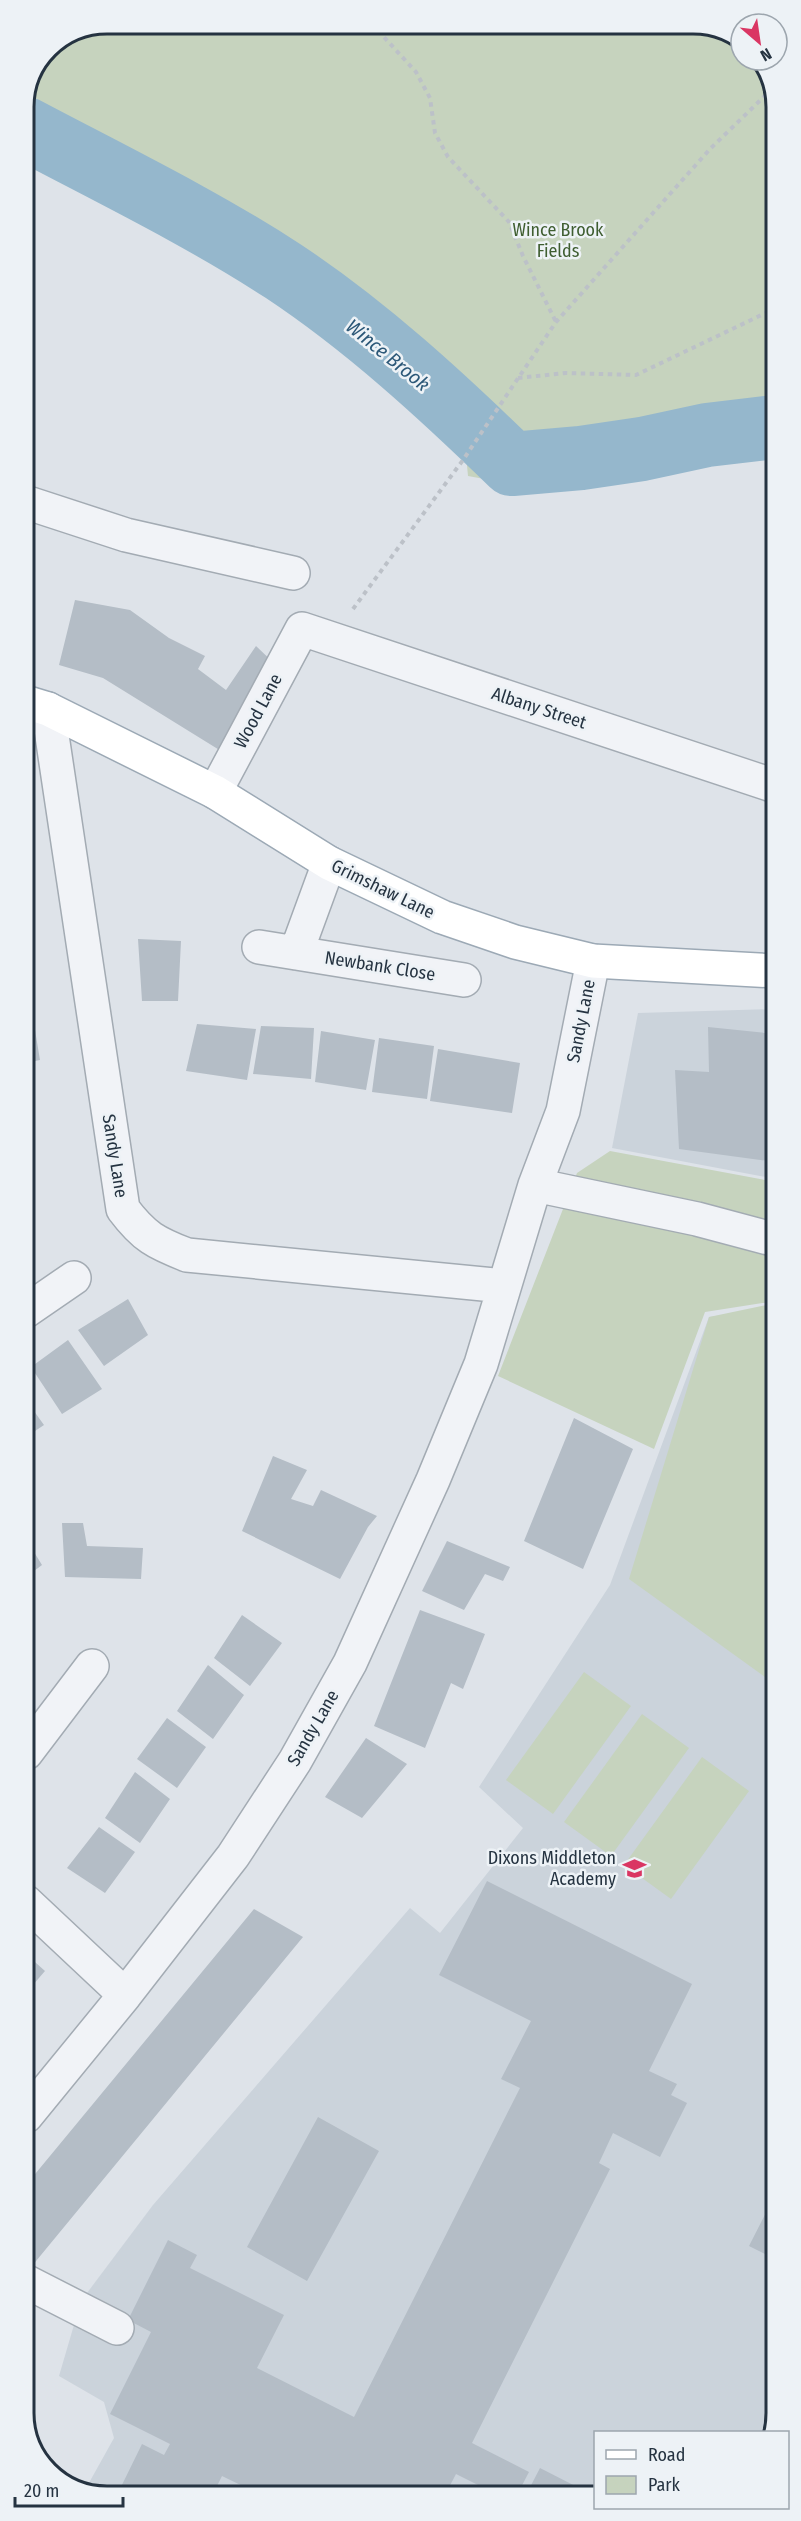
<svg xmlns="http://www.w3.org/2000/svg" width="801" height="2521" font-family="'Fira Sans Condensed',sans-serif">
	<rect width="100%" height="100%" fill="#dee3e9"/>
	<path fill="#cbd3db" d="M 775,1009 L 776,1179 L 612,1148 L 638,1013 Z
		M 776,1308 L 777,2414 L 771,2432 L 596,2432 L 595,2495 L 102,2497 L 85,2490 L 114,2438 L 104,2402 L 59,2376 L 81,2301 L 153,2205 L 410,1908 L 440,1933 L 523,1828 L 479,1787 L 610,1585 L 709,1317 Z"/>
	<path fill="#c6d3be" d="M 108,24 L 699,24 L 741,42 L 741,60 L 758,60 L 774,86 L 775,460 L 750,454 L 512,484 L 468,476 L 465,444 L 312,316 L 183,231 L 39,145 L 24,139 L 24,103 L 49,48 Z
		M 610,1151 L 776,1182 L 776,1301 L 705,1312 L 654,1449 L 498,1376 L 577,1173 Z
		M 776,1303 L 776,1685 L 629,1579 L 709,1317 Z
		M 584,1672 L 631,1706 L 553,1814 L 506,1780 Z
		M 642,1714 L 689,1748 L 611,1856 L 564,1822 Z
		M 702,1757 L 749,1791 L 671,1899 L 624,1865 Z"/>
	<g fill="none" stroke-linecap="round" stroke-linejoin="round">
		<path stroke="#95b7cc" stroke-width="64" d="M 24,128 C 111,174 200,217 283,271 C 366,326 441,395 512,464 L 581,458 L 642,449 L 707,435 L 775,427"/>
	</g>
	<path fill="#b4bdc6" d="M 75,600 L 130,610 L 169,638 L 205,656 L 198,669 L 226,690 L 256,646 L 278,667 L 221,751 L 103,678 L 59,665 Z
		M 138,939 L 181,941 L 178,1001 L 142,1001 Z
		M 25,982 L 27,982 L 40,1060 L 25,1063 Z
		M 197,1024 L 256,1029 L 247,1080 L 186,1071 Z
		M 261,1026 L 314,1028 L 311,1079 L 253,1074 Z
		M 708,1027 L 775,1034 L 776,1162 L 679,1149 L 675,1070 L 709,1072 Z
		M 321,1031 L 375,1040 L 366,1090 L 315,1082 Z
		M 379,1038 L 434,1046 L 427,1099 L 372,1092 Z
		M 438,1049 L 520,1063 L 512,1113 L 430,1101 Z
		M 128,1299 L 148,1335 L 104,1366 L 78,1330 Z
		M 68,1340 L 102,1389 L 62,1414 L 31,1367 Z
		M 26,1400 L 44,1425 L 26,1437 Z
		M 574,1418 L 633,1449 L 583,1569 L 524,1541 Z
		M 273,1456 L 307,1470 L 291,1499 L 313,1506 L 321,1490 L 377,1516 L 368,1527 L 340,1579 L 242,1531 Z
		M 62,1523 L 83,1523 L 87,1546 L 143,1548 L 141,1579 L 65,1577 Z
		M 26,1539 L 42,1565 L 26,1577 Z
		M 447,1541 L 510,1567 L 503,1581 L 485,1574 L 464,1610 L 422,1591 Z
		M 420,1610 L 485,1634 L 463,1689 L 451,1683 L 425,1748 L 374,1726 Z
		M 242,1615 L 282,1643 L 250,1686 L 214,1658 Z
		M 208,1665 L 244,1695 L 213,1739 L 177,1711 Z
		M 167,1718 L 206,1747 L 177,1788 L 137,1759 Z
		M 366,1738 L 407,1764 L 362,1818 L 325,1797 Z
		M 135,1772 L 170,1799 L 140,1843 L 105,1818 Z
		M 99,1827 L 135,1852 L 105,1893 L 67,1868 Z
		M 487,1881 L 692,1984 L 649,2071 L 677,2084 L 671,2095 L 687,2103 L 660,2157 L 613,2133 L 599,2163 L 610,2169 L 472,2443 L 529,2472 L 517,2495 L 498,2495 L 456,2474 L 445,2495 L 263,2496 L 222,2476 L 212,2496 L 125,2497 L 118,2493 L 142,2444 L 164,2455 L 170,2444 L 110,2414 L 151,2332 L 128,2320 L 168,2240 L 197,2255 L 190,2268 L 284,2315 L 257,2368 L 354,2417 L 520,2088 L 501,2079 L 531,2021 L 439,1975 Z
		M 254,1909 L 303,1937 L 27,2272 L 26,2185 Z
		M 26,1954 L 45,1971 L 26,1993 Z
		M 318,2117 L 379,2151 L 307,2281 L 247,2247 Z
		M 777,2191 L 777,2260 L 749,2246 Z
		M 540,2468 L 585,2491 L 596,2485 L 596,2495 L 526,2495 Z"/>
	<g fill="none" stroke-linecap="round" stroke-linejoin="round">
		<defs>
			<path id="minor" d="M 25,502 L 126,535 L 293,573
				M 48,709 L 123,1209 C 144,1237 156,1243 187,1255 L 504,1286
				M 215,792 L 302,629 L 775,786
				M 259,947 L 464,980
				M 296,953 L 329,863
				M 535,1185 L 697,1219 L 776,1240
				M 26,1311 L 74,1278
				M 26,1753 L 92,1666
				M 26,1902 L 125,1995
				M 26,2116 L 125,1995 L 233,1856 L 295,1761 L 350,1663 L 433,1480 L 481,1364 L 535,1185 L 563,1111 L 593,961
				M 27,2282 L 117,2328"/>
			<path id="major" d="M 25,702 L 48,709 L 215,792 L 329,863 L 442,917 L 515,942 L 593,961 L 775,971"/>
		</defs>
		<use href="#minor" stroke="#a3abb3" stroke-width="36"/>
		<use href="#major" stroke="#9ca9b5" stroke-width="36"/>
		<path stroke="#bcc1c8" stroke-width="4" stroke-dasharray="4.5 4.5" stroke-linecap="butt" d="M 372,24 L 416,72 L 430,98 L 435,133 L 448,157 L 509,222 L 523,256 L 556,322
			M 518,378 L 566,373 L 636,375 L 774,309
			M 353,609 L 463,460 L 556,322 L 710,149 L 774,87"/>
		<use href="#minor" stroke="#f1f3f7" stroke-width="33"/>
		<use href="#major" stroke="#fff" stroke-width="33"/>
	</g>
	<defs>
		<symbol id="school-bare" viewBox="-9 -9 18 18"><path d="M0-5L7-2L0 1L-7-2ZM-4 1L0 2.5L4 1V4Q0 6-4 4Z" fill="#da3663" stroke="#edf2f6" stroke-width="2.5" paint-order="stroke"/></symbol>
	</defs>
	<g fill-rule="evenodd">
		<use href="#school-bare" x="618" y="1852" width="33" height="33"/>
	</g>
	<g text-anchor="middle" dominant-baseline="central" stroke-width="5" stroke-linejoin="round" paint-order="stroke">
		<g font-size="18" fill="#3f5e31" stroke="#edf2f6">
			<text x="558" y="230">Wince Brook<tspan x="558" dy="21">Fields</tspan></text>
		</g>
		<g font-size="18" fill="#253341" stroke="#edf2f6">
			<text transform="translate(539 708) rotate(18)">Albany Street</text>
			<text transform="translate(258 711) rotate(-62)">Wood Lane</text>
			<text transform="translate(383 889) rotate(26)">Grimshaw Lane</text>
			<text transform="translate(380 966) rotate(9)">Newbank Close</text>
			<text transform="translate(581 1021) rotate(-79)">Sandy Lane</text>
			<text transform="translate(115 1156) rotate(81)">Sandy Lane</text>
			<text transform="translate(313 1728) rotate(-60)">Sandy Lane</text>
		</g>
		<g font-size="18" fill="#253341" stroke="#edf2f6" text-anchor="end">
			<text x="616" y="1858">Dixons Middleton<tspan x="616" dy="21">Academy</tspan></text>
		</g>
		<g font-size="20" font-style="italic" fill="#2c5878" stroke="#edf2f6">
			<text transform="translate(388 355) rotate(39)">Wince Brook</text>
		</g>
	</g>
	<path d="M0 0H801V2521H0ZM107 34H693A73 73 0 0 1 766 107V2413A73 73 0 0 1 693 2486H107A73 73 0 0 1 34 2413V107A73 73 0 0 1 107 34Z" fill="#edf2f6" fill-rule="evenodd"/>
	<path fill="none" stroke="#253341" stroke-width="3" d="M107 34H693A73 73 0 0 1 766 107V2413A73 73 0 0 1 693 2486H107A73 73 0 0 1 34 2413V107A73 73 0 0 1 107 34Z"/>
	<rect x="594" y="2431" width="195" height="78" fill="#edf2f6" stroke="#9da6ae" stroke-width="1.5"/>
	<rect x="606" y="2450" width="30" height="9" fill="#ffffff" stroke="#9da6ae" stroke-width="1.5"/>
	<text x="648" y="2461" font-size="18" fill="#253341">Road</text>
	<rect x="606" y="2476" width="30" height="18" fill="#c6d3be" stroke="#9da6ae" stroke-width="1.5"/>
	<text x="648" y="2491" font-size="18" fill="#253341">Park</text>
	<g transform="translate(759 42) rotate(151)"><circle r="28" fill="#edf2f6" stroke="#9da6ae" stroke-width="1.5"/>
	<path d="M0-4.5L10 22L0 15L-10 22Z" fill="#da3663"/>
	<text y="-9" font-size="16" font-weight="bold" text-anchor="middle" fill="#253341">N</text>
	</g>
	<path d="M15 2497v9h108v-9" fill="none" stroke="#253341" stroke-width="3"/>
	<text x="24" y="2497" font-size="18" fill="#253341" stroke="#edf2f6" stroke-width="4.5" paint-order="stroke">20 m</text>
</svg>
